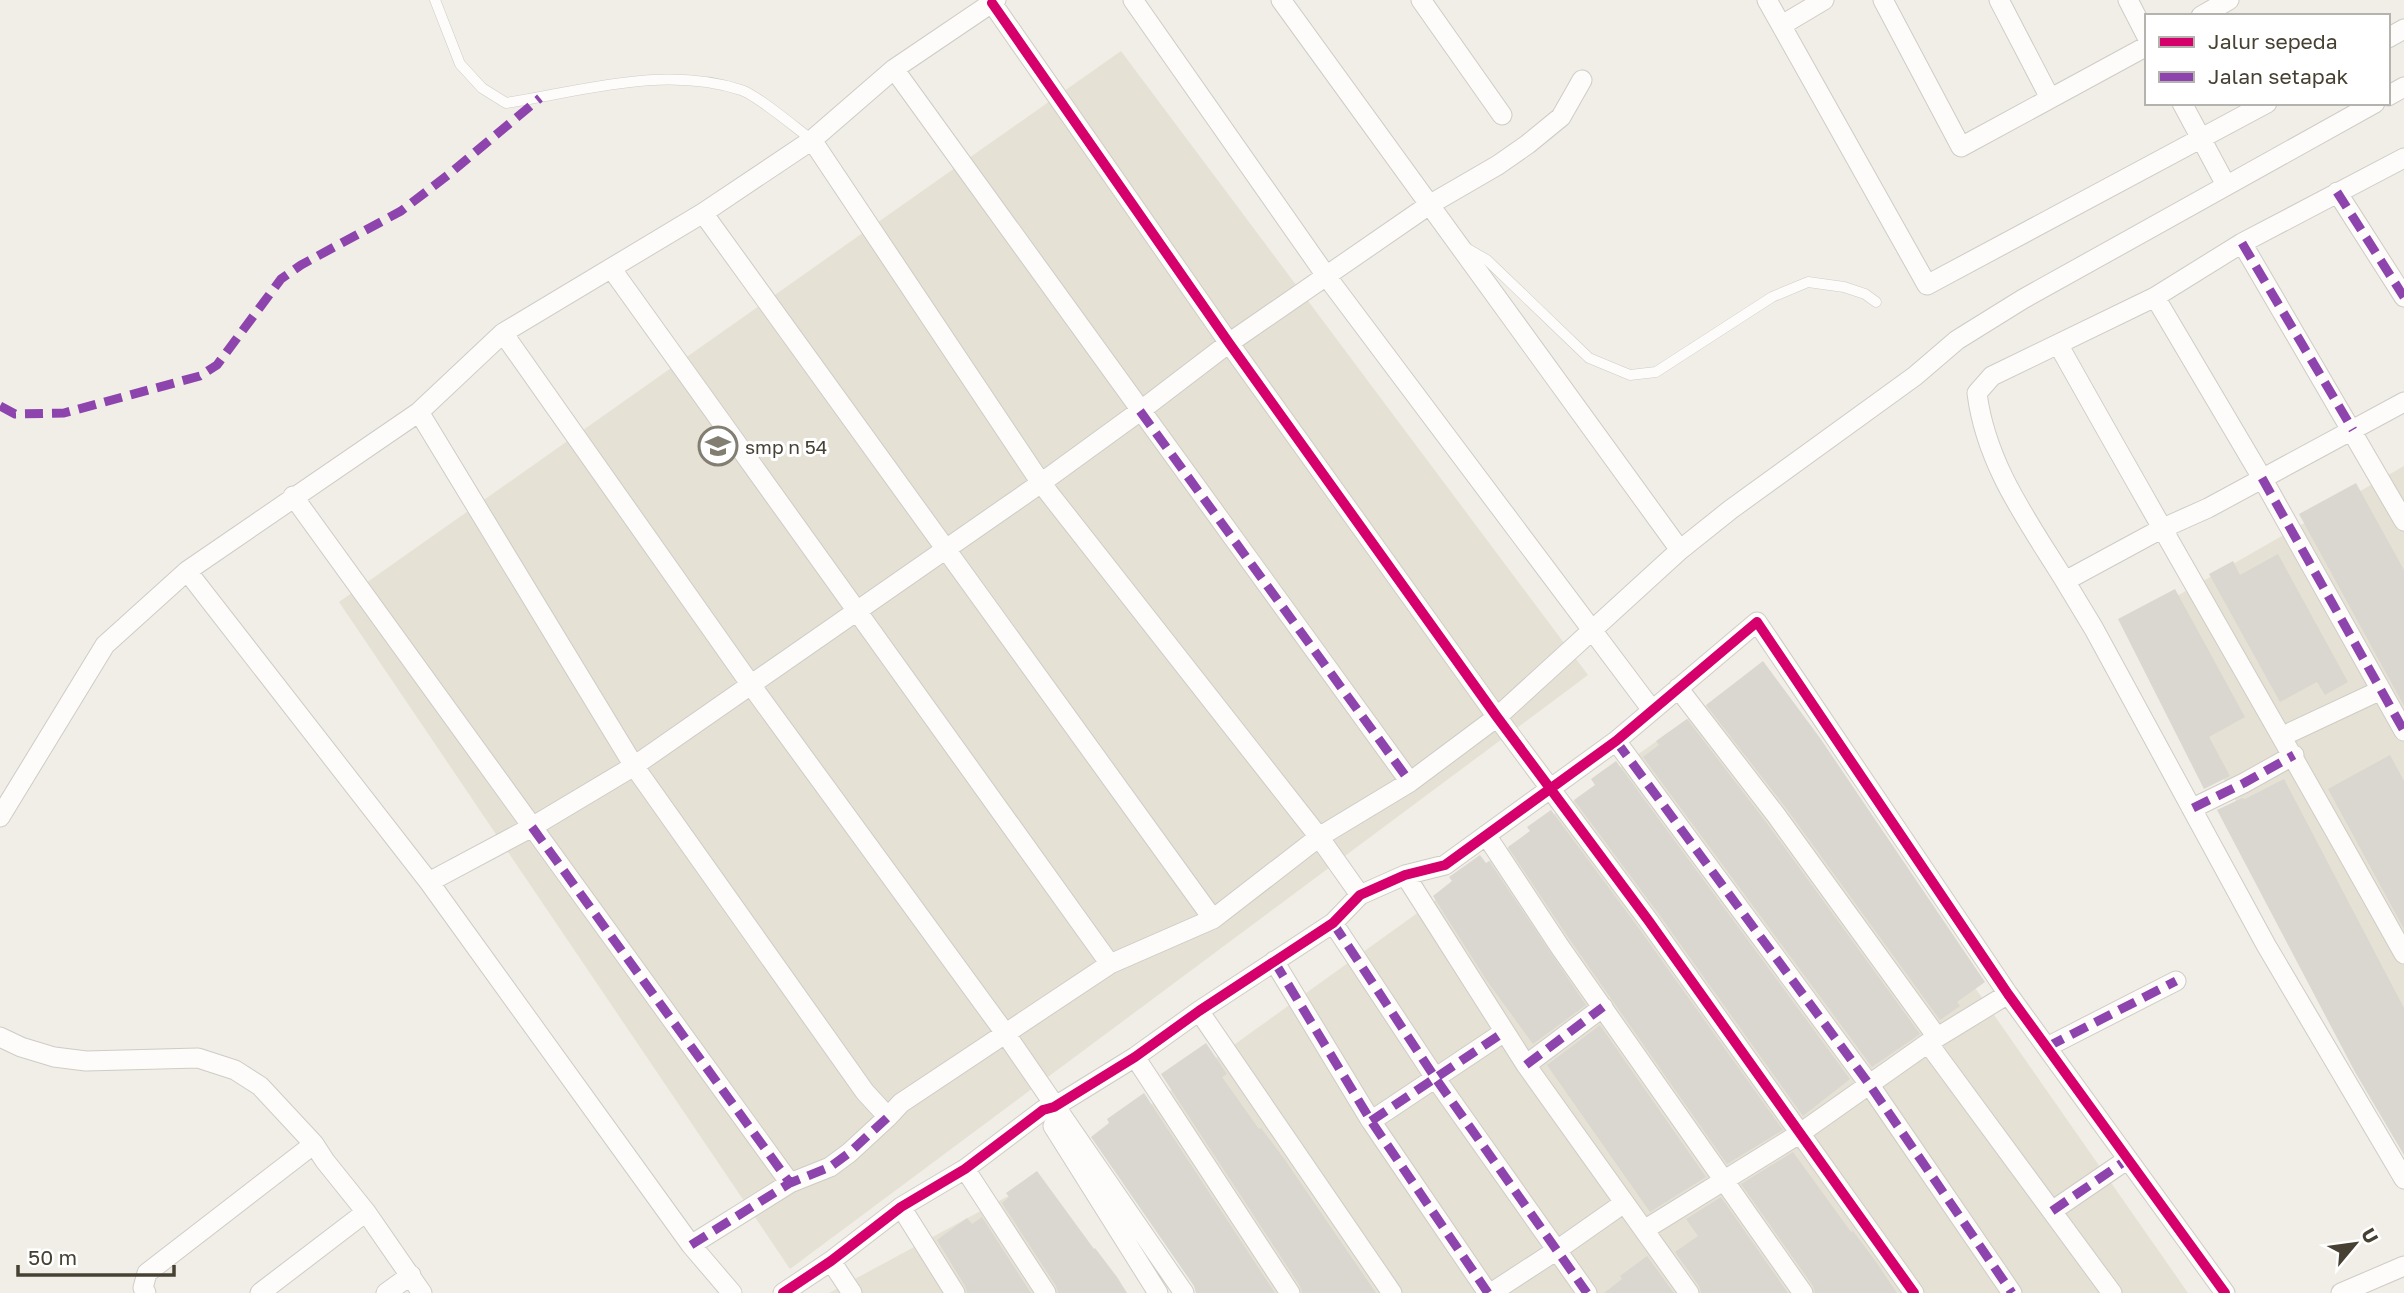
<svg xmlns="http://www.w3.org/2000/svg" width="2404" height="1293" font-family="'Golos Text',sans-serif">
	<rect width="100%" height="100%" fill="#f0eee7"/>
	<path fill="#e5e1d4" d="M 1121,51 L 1588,675 L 790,1269 L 339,602 Z
		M 2404,466 L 2404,1102 L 2135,620 Z
		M 1754,671 L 2188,1293 L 1213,1293 L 1103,1139 Z
		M 1038,1180 L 1118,1293 L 829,1293 Z"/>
	<path fill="#d9d7d0" d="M 2356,483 L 2404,570 L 2404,706 L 2299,514 Z
		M 2278,554 L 2348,682 L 2325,695 L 2317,682 L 2280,702 L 2209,574 L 2233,561 L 2240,575 Z
		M 2175,589 L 2245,717 L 2209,737 L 2230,776 L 2204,789 L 2118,619 Z
		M 1763,661 L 1820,738 L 1985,982 L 1957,1002 L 1960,1006 L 1940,1020 L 1786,808 L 1706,705 Z
		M 1687,719 L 1766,822 L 1920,1034 L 1872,1067 L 1643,757 L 1659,745 L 1656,741 Z
		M 2390,755 L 2404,781 L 2404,929 L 2328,789 Z
		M 1616,761 L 1850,1079 L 1803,1116 L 1658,913 L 1574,800 L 1595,785 L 1591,779 Z
		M 2284,779 L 2404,1008 L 2404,1155 L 2355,1072 L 2217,810 L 2242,798 L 2245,799 Z
		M 1551,810 L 1638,927 L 1783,1130 L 1727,1164 L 1570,940 L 1508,847 L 1530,831 L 1527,827 Z
		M 1480,855 L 1486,863 L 1489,861 L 1586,1005 L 1533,1044 L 1487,981 L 1433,896 L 1452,881 L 1449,877 Z
		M 1600,1025 L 1706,1177 L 1650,1212 L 1547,1065 Z
		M 1206,1043 L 1227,1074 L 1222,1077 L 1259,1129 L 1261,1128 L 1283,1157 L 1376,1293 L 1302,1293 L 1300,1286 L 1161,1074 Z
		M 1144,1093 L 1275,1293 L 1196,1293 L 1194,1286 L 1091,1137 L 1109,1123 L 1107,1119 Z
		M 1793,1152 L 1851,1232 L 1853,1231 L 1874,1259 L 1897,1293 L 1815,1293 L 1813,1286 L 1741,1184 Z
		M 1037,1171 L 1094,1249 L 1095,1248 L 1117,1277 L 1127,1293 L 1058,1293 L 1056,1286 L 1002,1203 L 1009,1197 L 1006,1193 Z
		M 1721,1197 L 1788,1293 L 1701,1293 L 1699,1286 L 1675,1252 L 1698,1236 L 1686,1219 Z
		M 982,1217 L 1031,1293 L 967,1293 L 965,1286 L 937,1240 L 967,1218 L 972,1224 Z
		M 1647,1256 L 1674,1293 L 1604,1293 L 1622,1279 L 1620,1276 Z"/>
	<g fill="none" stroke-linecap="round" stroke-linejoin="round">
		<defs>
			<path id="lane" d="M 435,0 L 460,64 L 482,88 L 506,103 C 583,91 664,65 741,90 C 757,95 796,128 812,140
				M 1468,249 L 1487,260 L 1589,358 L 1630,375 L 1656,372 L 1772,297 L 1808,282 L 1844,287 L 1865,294 L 1876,302"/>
			<path id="street" d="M 1133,0 L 1327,277 L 1652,710
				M 1281,0 L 1680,550 L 1730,510 L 1915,376 L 1957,340 L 2023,299 L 2375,103
				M 1421,0 L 1502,115
				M 1767,0 L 1927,285 L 2267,103
				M 1883,0 L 1961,147 L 2147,46
				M 1999,0 L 2050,98
				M 2128,0 L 2147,37
				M 992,3 L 1229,343 L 1497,717 L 1648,920 L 1914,1293
				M 2201,16 L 2229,0
				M 1782,25 L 1824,0
				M 2388,38 L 2404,29
				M 894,69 L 1410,782
				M 2388,96 L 2404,87
				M 2182,103 L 2226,185
				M 812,140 L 1041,483 L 1319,837 L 1360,895
				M 2404,158 L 2242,243 L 2155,297 L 2262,478 L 2404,731
				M 2337,192 L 2404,297
				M 703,213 L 1213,919
				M 2242,243 L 2404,521
				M 611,268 L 1110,964
				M 503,333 L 751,685 L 1005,1033 L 1184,1293
				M 2058,344 C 2172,548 2290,749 2404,954
				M 2404,402 L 2208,508 L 2161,529 L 2065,581 L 2094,629 L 2266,945 L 2404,1179
				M 419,412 L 634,766 L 865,1092 L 888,1117 L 901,1103 L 1110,964 L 1213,919 L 1319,837 L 1410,782 L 1497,717 L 1680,550
				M 293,496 L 790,1183 L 830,1167 L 849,1153 L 888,1117
				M 187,571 L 429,882 L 691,1245 L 732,1293
				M 2065,581 C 2028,521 1986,465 1977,393 L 1992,376 L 2155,297
				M 1678,688 L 1776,815 L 1937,1037
				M 2283,736 L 2381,690
				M 1616,741 L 1869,1084 L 2012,1293
				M 2193,808 L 2244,783 L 2294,755
				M 0,817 L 105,645 L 187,571 L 419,412 L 503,333 L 703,213 L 812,140 L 894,69 L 996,0
				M 1486,835 L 1560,947 L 1803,1293
				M 1405,875 L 1526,1065 L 1689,1293
				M 429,882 L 532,827 L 634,766 L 1041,483 L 1140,411 L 1229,343 L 1429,205 L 1498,165 L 1528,144 L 1561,117 L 1582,80
				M 1333,923 L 1436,1079 L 1587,1293
				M 1274,961 L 1371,1121 L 1488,1293
				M 1199,1011 L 1392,1293
				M 0,1037 L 21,1047 L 54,1057 L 86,1061 L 198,1058 L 235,1070 L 260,1086 L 314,1144 L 325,1161 L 366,1212 L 422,1293
				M 1928,1043 L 2112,1293
				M 2047,1047 L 2176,981
				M 1135,1057 L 1290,1293
				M 1526,1065 L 1603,1007
				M 1371,1121 L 1504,1032
				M 1053,1126 L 1158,1293
				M 965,1169 L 1046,1293
				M 901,1207 L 955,1293
				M 2052,1211 L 2128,1159
				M 1644,1230 L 1799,1134 L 1928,1043 L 2008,994
				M 691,1245 L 790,1183
				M 831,1261 L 852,1293
				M 146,1293 L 143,1288 L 147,1273 L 314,1144
				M 260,1293 L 366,1212
				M 386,1293 L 411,1275
				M 783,1293 L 831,1261 L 901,1207 L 965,1169 L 1043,1110 L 1054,1107 L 1135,1057 L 1199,1011 L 1333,923 L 1360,895 L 1405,875 L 1445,865 L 1616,741 L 1757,622 L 2008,994 L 2225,1293
				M 1491,1293 L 1557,1250 L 1624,1203
				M 2341,1293 L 2404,1266"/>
		</defs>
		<use href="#lane" stroke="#ceccc5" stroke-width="11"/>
		<use href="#street" stroke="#ceccc5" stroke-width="21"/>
		<use href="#lane" stroke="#fdfcfb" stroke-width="10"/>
		<use href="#street" stroke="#fdfcfb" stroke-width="19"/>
		<path stroke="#8e44ad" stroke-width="9" stroke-dasharray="18 9" stroke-linecap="butt" d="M 2337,192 L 2404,297
			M 2242,243 L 2353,430
			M 0,406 L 15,414 L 64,413 L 200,376 L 217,365 L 281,279 L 301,265 L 401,211 L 448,175 L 540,98
			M 1140,411 L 1410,782
			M 2262,478 L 2404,731
			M 1616,741 L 1869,1084 L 2012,1293
			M 2193,808 L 2244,783 L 2294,755
			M 532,827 L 790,1183 L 830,1167 L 849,1153 L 888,1117
			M 1333,923 L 1436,1079 L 1587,1293
			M 1274,961 L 1371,1121 L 1488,1293
			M 2047,1047 L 2176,981
			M 1526,1065 L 1603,1007
			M 1371,1121 L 1504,1032
			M 2052,1211 L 2128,1159
			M 691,1245 L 790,1183"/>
		<defs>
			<path id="cycleway" d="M 992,3 L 1229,343 L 1497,717 L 1648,920 L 1914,1293
				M 783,1293 L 831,1261 L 901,1207 L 965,1169 L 1043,1110 L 1054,1107 L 1135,1057 L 1199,1011 L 1333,923 L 1360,895 L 1405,875 L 1445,865 L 1616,741 L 1757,622 L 2008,994 L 2225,1293"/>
		</defs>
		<use href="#cycleway" stroke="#fff" stroke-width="15"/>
		<use href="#cycleway" stroke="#d6006c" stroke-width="10"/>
	</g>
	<defs>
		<symbol id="school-ring" viewBox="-11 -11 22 22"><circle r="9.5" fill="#fff" stroke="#827e72" stroke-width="1.5"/><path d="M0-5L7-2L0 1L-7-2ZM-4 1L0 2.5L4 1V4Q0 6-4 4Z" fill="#827e72"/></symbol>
	</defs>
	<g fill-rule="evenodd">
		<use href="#school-ring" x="696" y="424" width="44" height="44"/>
	</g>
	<g text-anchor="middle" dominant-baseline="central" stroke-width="6" stroke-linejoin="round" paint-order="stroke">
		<g font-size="19" fill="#464133" stroke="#fff" text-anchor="start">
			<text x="745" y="446">smp n 54</text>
		</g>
	</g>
	<rect x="2145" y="14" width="245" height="91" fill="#ffffff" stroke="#b5b3ad" stroke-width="2"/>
	<rect x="2159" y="37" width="35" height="10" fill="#d6006c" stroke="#b5b3ad" stroke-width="2"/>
	<text x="2208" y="49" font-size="21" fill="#464133">Jalur sepeda</text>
	<rect x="2159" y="72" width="35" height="10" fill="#8e44ad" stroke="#b5b3ad" stroke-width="2"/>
	<text x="2208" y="84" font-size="21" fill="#464133">Jalan setapak</text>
	<g transform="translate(2355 1244) rotate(61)" stroke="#ffffff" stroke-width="5" paint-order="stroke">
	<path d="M0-5L12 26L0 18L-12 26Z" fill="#464133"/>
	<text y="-10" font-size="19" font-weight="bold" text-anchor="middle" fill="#464133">U</text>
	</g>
	<path d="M18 1265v10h156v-10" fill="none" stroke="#464133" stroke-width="3.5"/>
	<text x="28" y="1265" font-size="21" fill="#464133" stroke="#ffffff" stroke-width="5" paint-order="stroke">50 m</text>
</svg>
